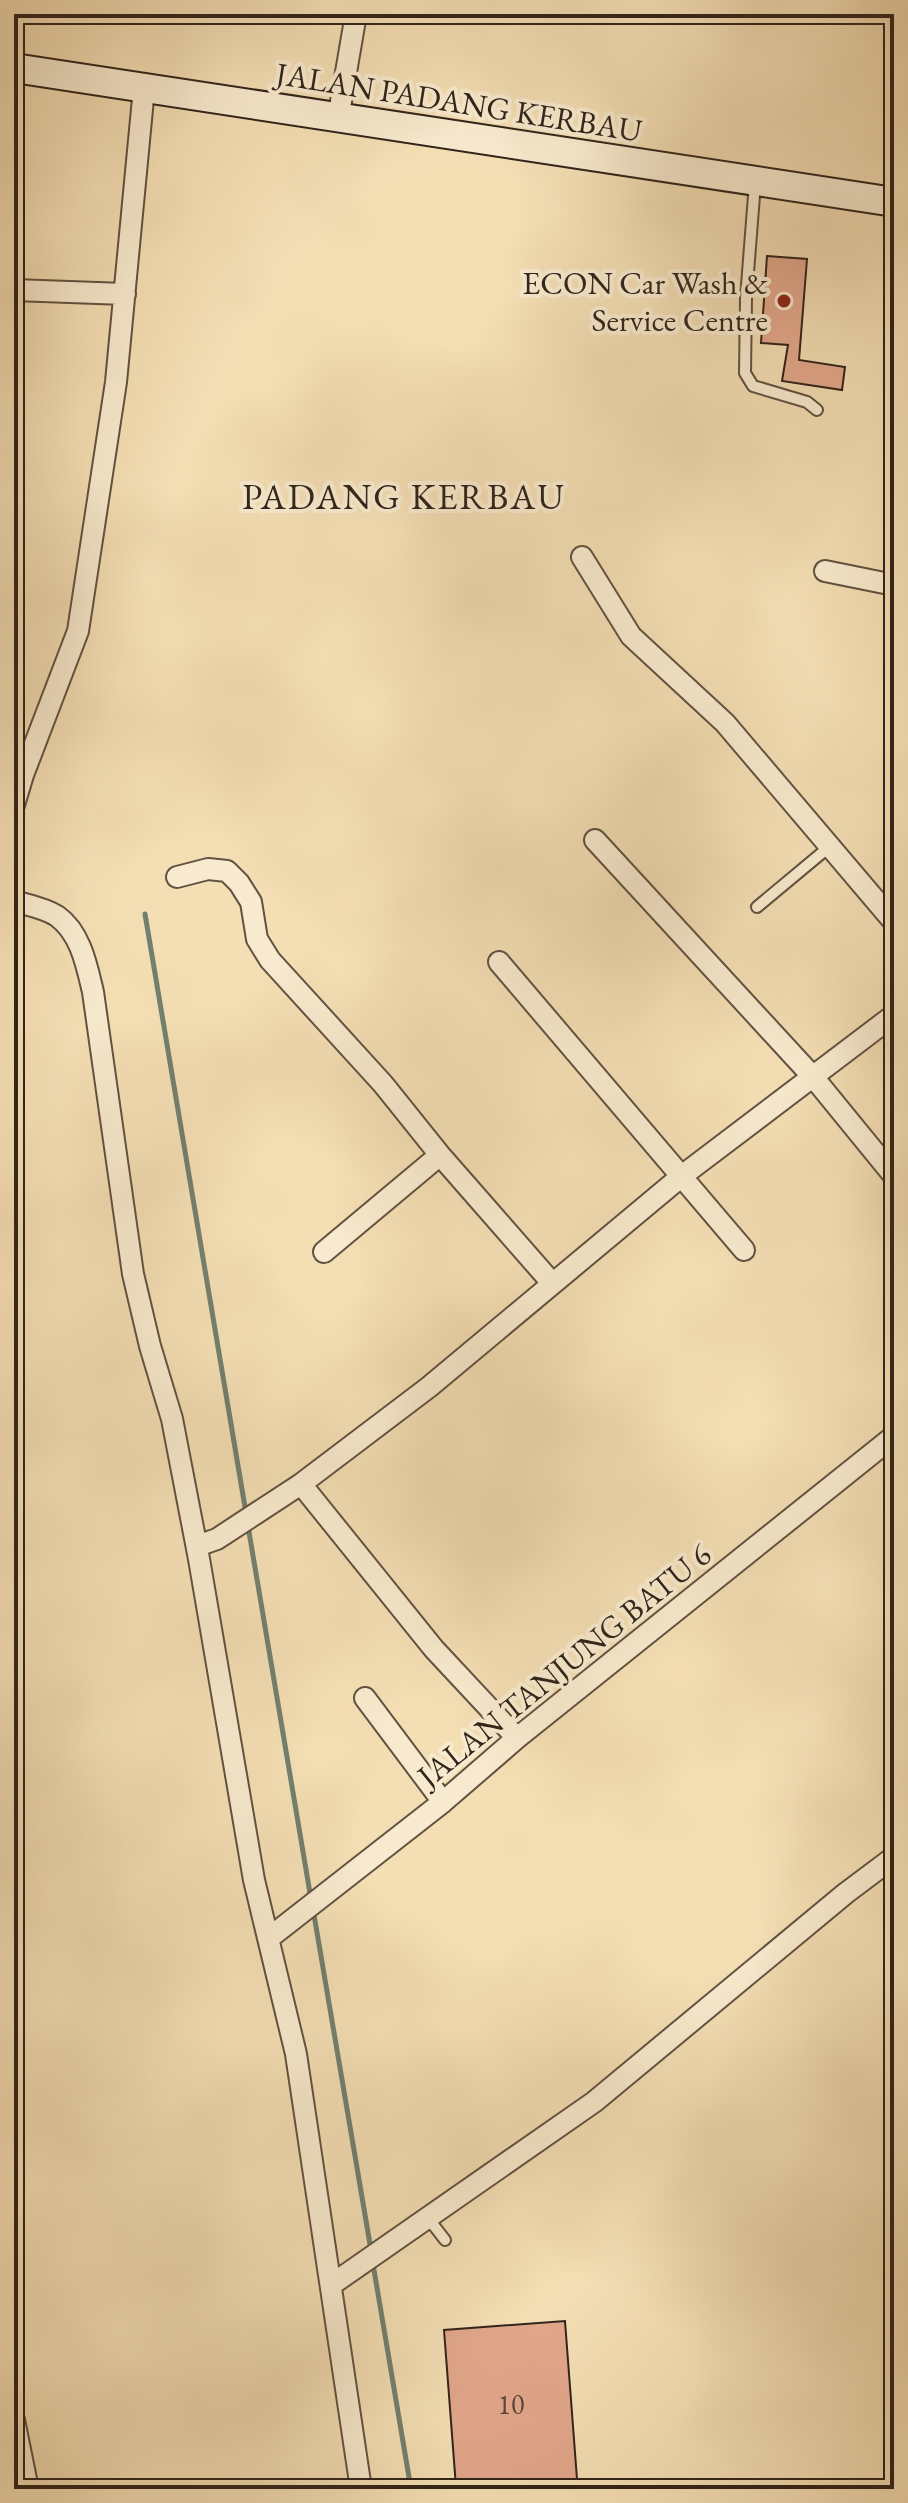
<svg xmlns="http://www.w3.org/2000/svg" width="908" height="2503" font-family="'EB Garamond',serif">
	<rect width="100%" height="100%" fill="#f4deb4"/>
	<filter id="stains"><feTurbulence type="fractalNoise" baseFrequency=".0025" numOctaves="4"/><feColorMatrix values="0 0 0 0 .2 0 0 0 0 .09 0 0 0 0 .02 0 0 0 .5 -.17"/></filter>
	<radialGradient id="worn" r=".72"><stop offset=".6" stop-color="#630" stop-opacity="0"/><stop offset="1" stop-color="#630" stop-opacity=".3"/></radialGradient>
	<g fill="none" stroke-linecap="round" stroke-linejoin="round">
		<path stroke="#72806f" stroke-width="5" d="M 145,914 L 246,1513
			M 248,1526 L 311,1899
			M 313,1909 L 371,2250
			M 373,2264 L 411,2489"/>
	</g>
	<path fill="#e2a78b" stroke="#31241b" stroke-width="2" d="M 767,256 L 807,259 L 799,360 L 845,367 L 842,390 L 782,381 L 788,345 L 761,343 Z
		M 565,2321 L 577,2479 L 456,2487 L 444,2330 Z"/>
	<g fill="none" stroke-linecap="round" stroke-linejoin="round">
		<defs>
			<path id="lane" d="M 755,183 L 746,298 L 745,373 L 753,386 L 807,402 L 817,410
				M 757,907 L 829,847
				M 428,2218 L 445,2240"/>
			<path id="street" d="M 338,119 L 356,14
				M 14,290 L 125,294
				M 582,557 L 631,636 L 725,723 L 894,922
				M 825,571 L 894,585
				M 14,805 L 23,775 L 78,631 L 116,382 L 144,88
				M 595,840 L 814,1078 L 894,1176
				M 177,877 L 208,869 L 227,871 L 239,883 L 251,902 L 257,939 L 270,960 L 383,1084 L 440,1155 L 552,1283
				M 14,901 C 28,905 45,908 57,916 C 81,933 87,967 93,992 L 133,1274 L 150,1346 L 172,1419 L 199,1559 L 254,1880 L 296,2054 L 361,2489
				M 499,962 L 744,1250
				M 324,1252 L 440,1155
				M 301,1484 L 434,1649 L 517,1738
				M 197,1546 L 217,1539 L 301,1484 L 429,1387 L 683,1175 L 894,1015
				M 365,1698 L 443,1802
				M 269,1938 L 443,1802 L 517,1738 L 894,1436
				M 331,2285 L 594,2102 L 846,1893 L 894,1857
				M 14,2420 L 28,2489"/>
			<path id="secondary" d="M 14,68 L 894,202"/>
		</defs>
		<use href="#lane" stroke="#625241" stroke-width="14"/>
		<use href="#street" stroke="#625241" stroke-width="24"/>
		<use href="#secondary" stroke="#31241b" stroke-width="32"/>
		<use href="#lane" stroke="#f8eace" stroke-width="10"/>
		<use href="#street" stroke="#f8eace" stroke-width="20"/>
		<use href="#secondary" stroke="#f8eace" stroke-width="28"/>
	</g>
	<circle fill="#8f2418" stroke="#f8eace" stroke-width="3" cx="784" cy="301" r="8"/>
	<g text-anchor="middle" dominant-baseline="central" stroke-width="8" stroke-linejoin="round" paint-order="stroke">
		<g font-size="28" fill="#5d4537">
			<text x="511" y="2404">10</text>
		</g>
		<g font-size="32" fill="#31241b" stroke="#f8eace">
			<text transform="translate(459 102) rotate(9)">JALAN PADANG KERBAU</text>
			<text transform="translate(564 1665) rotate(-39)">JALAN TANJUNG BATU 6</text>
		</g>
		<g font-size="32" fill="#31241b" stroke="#f8eace" text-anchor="end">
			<text x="768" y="283">ECON Car Wash &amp;<tspan x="768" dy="37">Service Centre</tspan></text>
		</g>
		<g font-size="36" letter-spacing="2" fill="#31241b" stroke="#f8eace">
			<text x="404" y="496">PADANG KERBAU</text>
		</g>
	</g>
	<rect width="908" height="2503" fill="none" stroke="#f4deb4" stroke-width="48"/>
	<rect x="16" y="16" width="876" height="2471" fill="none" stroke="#31241b" stroke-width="4"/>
	<rect x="24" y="24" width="860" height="2455" fill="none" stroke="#31241b" stroke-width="2"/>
	<rect width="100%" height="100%" filter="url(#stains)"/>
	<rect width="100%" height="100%" fill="url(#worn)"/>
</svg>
